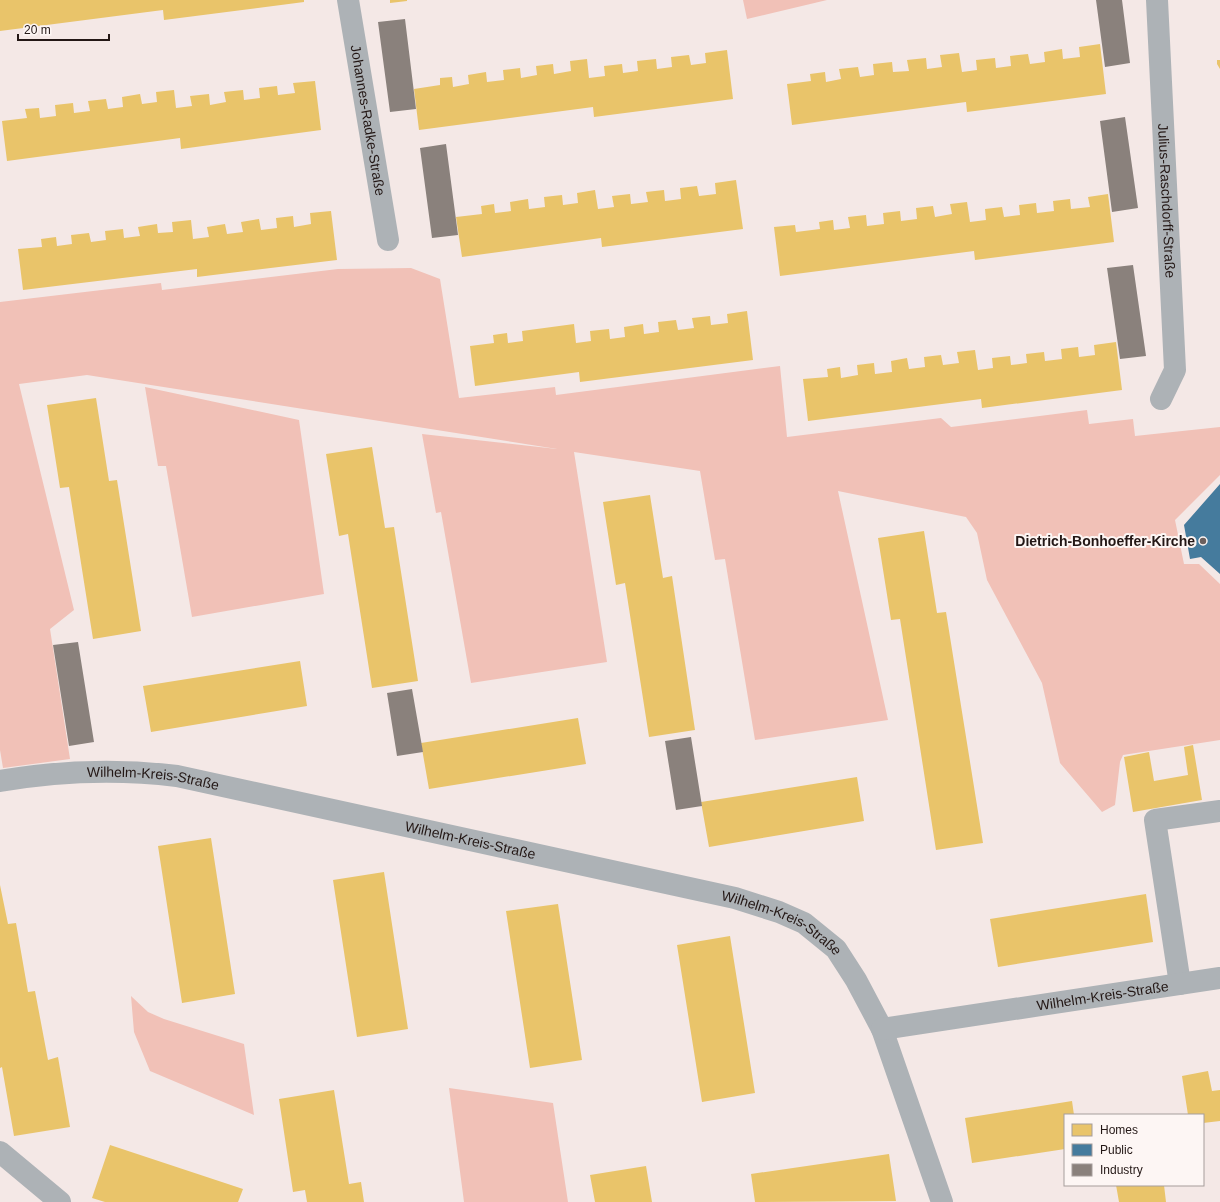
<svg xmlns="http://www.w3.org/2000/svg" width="1220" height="1202" font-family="Arial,sans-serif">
	<rect width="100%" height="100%" fill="#f4e8e6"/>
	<path fill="#f1c1b7" d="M 743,0 L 827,0 L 747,19 Z
		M 411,268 L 440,279 L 459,398 L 555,387 L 556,395 L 780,366 L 787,437 L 941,418 L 951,427 L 1087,410 L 1089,424 L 1133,419 L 1135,436 L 1220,427 L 1220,475 L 1175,520 L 1184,564 L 1199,564 L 1220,584 L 1220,740 L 1123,755 L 1120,762 L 1115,805 L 1102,812 L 1060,763 L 1042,683 L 987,580 L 977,533 L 966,517 L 838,491 L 888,720 L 755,740 L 725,559 L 715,560 L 700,471 L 574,452 L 607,662 L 471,683 L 441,512 L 436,513 L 422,434 L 557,449 L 87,375 L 19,384 L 74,610 L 50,629 L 70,759 L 3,768 L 0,750 L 0,302 L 161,283 L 162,290 L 338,269 Z
		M 145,387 L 299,420 L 324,594 L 192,617 L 166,466 L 158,466 Z
		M 131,996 L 148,1012 L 164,1019 L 244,1044 L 254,1115 L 150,1071 L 134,1032 Z
		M 449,1088 L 553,1103 L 568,1202 L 464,1202 Z"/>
	<path fill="#e9c46a" d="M 0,0 L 304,0 L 304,2 L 164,20 L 163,10 L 0,31 Z
		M 390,0 L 407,0 L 407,1 L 390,3 Z
		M 1100,44 L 1106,94 L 967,112 L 966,102 L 792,125 L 787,84 L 811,81 L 810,74 L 825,72 L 826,82 L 841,79 L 839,69 L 858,67 L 860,77 L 874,75 L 873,64 L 892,62 L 893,72 L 909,71 L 907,60 L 926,58 L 927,69 L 942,67 L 940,55 L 959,53 L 962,72 L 977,70 L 976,60 L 995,58 L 996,68 L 1011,66 L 1010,56 L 1028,54 L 1030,64 L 1045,62 L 1044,52 L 1062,49 L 1063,59 L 1080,57 L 1079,47 Z
		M 727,50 L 733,99 L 594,117 L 593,107 L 419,130 L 414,89 L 440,85 L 440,78 L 452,77 L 453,87 L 469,84 L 468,75 L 486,72 L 487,82 L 504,80 L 503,70 L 520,68 L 521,78 L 537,75 L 536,66 L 553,64 L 554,74 L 571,71 L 570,61 L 587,59 L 589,78 L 605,76 L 604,66 L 622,64 L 623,73 L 638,71 L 637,61 L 656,59 L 657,69 L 672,67 L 671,57 L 689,55 L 691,65 L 706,63 L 705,53 Z
		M 1217,60 L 1220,60 L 1220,69 L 1217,64 Z
		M 315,81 L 321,130 L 181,149 L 180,138 L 7,161 L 2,121 L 27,118 L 25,109 L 39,108 L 40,118 L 56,116 L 55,105 L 73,103 L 74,113 L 90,111 L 88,101 L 106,99 L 108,109 L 123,107 L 122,97 L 140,94 L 142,104 L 157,102 L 156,92 L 174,90 L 176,108 L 192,106 L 190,96 L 209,94 L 210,105 L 226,102 L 224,92 L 243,90 L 244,100 L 260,98 L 259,88 L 277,86 L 278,95 L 295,93 L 293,83 Z
		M 736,180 L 743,229 L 602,247 L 601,238 L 462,257 L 456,217 L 482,214 L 481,206 L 494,204 L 495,213 L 511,211 L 510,202 L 528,199 L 529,209 L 545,207 L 544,197 L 562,195 L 563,205 L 578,203 L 577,193 L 595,190 L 598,209 L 614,207 L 612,196 L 630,194 L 631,204 L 648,202 L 646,192 L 664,190 L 665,201 L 681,199 L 680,188 L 697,186 L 699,196 L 716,194 L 715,183 Z
		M 1108,194 L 1114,242 L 975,260 L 974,251 L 780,276 L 774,227 L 795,225 L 796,232 L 820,229 L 819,222 L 833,220 L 834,230 L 850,228 L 848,217 L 866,215 L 867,226 L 884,224 L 883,213 L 900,211 L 901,221 L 917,219 L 916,208 L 933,206 L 935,217 L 952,214 L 950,204 L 967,202 L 970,222 L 986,220 L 985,209 L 1002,207 L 1004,217 L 1020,215 L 1019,205 L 1036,203 L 1037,213 L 1054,211 L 1053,201 L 1070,199 L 1071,209 L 1090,207 L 1088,197 Z
		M 331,211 L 337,260 L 197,277 L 197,269 L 23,290 L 18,249 L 42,247 L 41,239 L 56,237 L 57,246 L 72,244 L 71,235 L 89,233 L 91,242 L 106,240 L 105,231 L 123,229 L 124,238 L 140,236 L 138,227 L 157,224 L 158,233 L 173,232 L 172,222 L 191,220 L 193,239 L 209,237 L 207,227 L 225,224 L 227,234 L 243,232 L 241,222 L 259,219 L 261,230 L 277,228 L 276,218 L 293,216 L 294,227 L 311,224 L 310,213 Z
		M 747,311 L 753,360 L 580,382 L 579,372 L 475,386 L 470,346 L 494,343 L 493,335 L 507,333 L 508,343 L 523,341 L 522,331 L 574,324 L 576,343 L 591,341 L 590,331 L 609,329 L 610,339 L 625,337 L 624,327 L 643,324 L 644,334 L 659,332 L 658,322 L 676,320 L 678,330 L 694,328 L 692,318 L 710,316 L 711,325 L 728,323 L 727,314 Z
		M 1116,342 L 1122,390 L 982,408 L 981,399 L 808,421 L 803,379 L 828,377 L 827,369 L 840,367 L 841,378 L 858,375 L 857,365 L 874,363 L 875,374 L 892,372 L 891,361 L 907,358 L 909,369 L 925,367 L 924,357 L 941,355 L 943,365 L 959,363 L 957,352 L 975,350 L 978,370 L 993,368 L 992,358 L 1010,356 L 1011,365 L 1027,363 L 1026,354 L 1044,352 L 1045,361 L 1062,359 L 1061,349 L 1078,347 L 1079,357 L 1095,355 L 1094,345 Z
		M 96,398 L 109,481 L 117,480 L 141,631 L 93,639 L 69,487 L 60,488 L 47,405 Z
		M 372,447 L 385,528 L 394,527 L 418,681 L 372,688 L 348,534 L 339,536 L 326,454 Z
		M 650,495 L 663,578 L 672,576 L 695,730 L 649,737 L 625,583 L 616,585 L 603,502 Z
		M 924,531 L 937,613 L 946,612 L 983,843 L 936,850 L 900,619 L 891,620 L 878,538 Z
		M 300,661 L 307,706 L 151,732 L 143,686 Z
		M 578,718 L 586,764 L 429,789 L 421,743 Z
		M 1193,745 L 1202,800 L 1133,812 L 1124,757 L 1149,752 L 1154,781 L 1188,775 L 1184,747 Z
		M 857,777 L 864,821 L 709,847 L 701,802 Z
		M 211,838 L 235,994 L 182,1003 L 158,846 Z
		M 384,872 L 408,1029 L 357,1037 L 333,880 Z
		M 0,885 L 8,924 L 16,923 L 28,992 L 35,991 L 48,1060 L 58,1057 L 70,1127 L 14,1136 L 2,1067 L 0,1068 Z
		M 1146,894 L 1153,942 L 998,967 L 990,919 Z
		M 558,904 L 582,1060 L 530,1068 L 506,911 Z
		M 730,936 L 755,1093 L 702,1102 L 677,945 Z
		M 1208,1071 L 1212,1091 L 1220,1090 L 1220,1121 L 1203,1123 L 1203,1115 L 1188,1115 L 1182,1076 Z
		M 334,1090 L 349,1184 L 361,1182 L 364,1202 L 307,1202 L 305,1190 L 293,1192 L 279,1099 Z
		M 1072,1101 L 1074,1115 L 1065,1115 L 1065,1149 L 972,1163 L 965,1118 Z
		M 110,1145 L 243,1189 L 238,1202 L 105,1202 L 92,1198 Z
		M 889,1154 L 896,1201 L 755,1202 L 751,1174 Z
		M 646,1166 L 652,1202 L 595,1202 L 590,1175 Z
		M 1116,1185 L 1164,1185 L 1166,1202 L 1119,1202 Z"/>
	<path fill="#457b9d" d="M 1220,484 L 1220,574 L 1201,557 L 1190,559 L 1184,525 Z"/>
	<path fill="#8a817c" d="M 1096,0 L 1122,0 L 1130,63 L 1105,67 Z
		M 405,19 L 416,109 L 390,112 L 378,22 Z
		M 1125,117 L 1138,208 L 1112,212 L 1100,121 Z
		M 446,144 L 458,235 L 432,238 L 420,148 Z
		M 1133,265 L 1146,356 L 1120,359 L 1107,268 Z
		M 78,642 L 94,742 L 69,746 L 53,645 Z
		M 412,689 L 423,752 L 397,756 L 387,693 Z
		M 691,737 L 702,806 L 676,810 L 665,741 Z"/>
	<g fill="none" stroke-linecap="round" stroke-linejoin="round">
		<g stroke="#adb2b6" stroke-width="22">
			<path id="s1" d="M 348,0 L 388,240"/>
			<path id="s2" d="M 1157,0 L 1175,370 L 1161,399"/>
			<path id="s3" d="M 0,781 C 58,771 119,769 177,776 L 735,898 L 779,912 L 804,923 L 836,949 L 856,980 L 882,1029 L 942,1202"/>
			<path d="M 1180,984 L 1155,820 L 1220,811"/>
			<path id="s4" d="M 882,1029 L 1220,978"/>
			<path d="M 0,1152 L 60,1202"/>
		</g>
	</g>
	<circle fill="#6c605e" stroke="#fdf6f4" stroke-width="1.5" cx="1203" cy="541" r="4"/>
	<g text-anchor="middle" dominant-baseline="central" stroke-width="4" stroke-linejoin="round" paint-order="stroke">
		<g font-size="14" fill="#231715" stroke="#fdf6f4">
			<text stroke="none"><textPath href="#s1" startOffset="122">Johannes-Radke-Straße</textPath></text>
			<text stroke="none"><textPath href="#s2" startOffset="201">Julius-Raschdorff-Straße</textPath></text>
			<text stroke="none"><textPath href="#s3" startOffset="154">Wilhelm-Kreis-Straße</textPath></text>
			<text stroke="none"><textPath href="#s3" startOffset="478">Wilhelm-Kreis-Straße</textPath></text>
			<text stroke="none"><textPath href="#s3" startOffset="802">Wilhelm-Kreis-Straße</textPath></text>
			<text stroke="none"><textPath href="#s4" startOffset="223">Wilhelm-Kreis-Straße</textPath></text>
		</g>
		<g font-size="14" font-weight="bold" fill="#231715" stroke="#fdf6f4" text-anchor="end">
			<text x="1195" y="541">Dietrich-Bonhoeffer-Kirche</text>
		</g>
	</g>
	<rect x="1064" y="1114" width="140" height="72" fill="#fdf6f4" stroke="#a69d9b"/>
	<rect x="1072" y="1124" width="20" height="12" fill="#e9c46a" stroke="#a69d9b"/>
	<text x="1100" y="1134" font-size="12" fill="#231715">Homes</text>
	<rect x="1072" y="1144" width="20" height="12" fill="#457b9d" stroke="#a69d9b"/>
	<text x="1100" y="1154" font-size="12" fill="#231715">Public</text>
	<rect x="1072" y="1164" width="20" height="12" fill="#8a817c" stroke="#a69d9b"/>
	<text x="1100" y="1174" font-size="12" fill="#231715">Industry</text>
	<path d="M18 34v6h91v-6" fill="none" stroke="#231715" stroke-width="2"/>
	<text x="24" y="34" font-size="12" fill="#231715" stroke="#fdf6f4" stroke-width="3" paint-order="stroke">20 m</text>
</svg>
